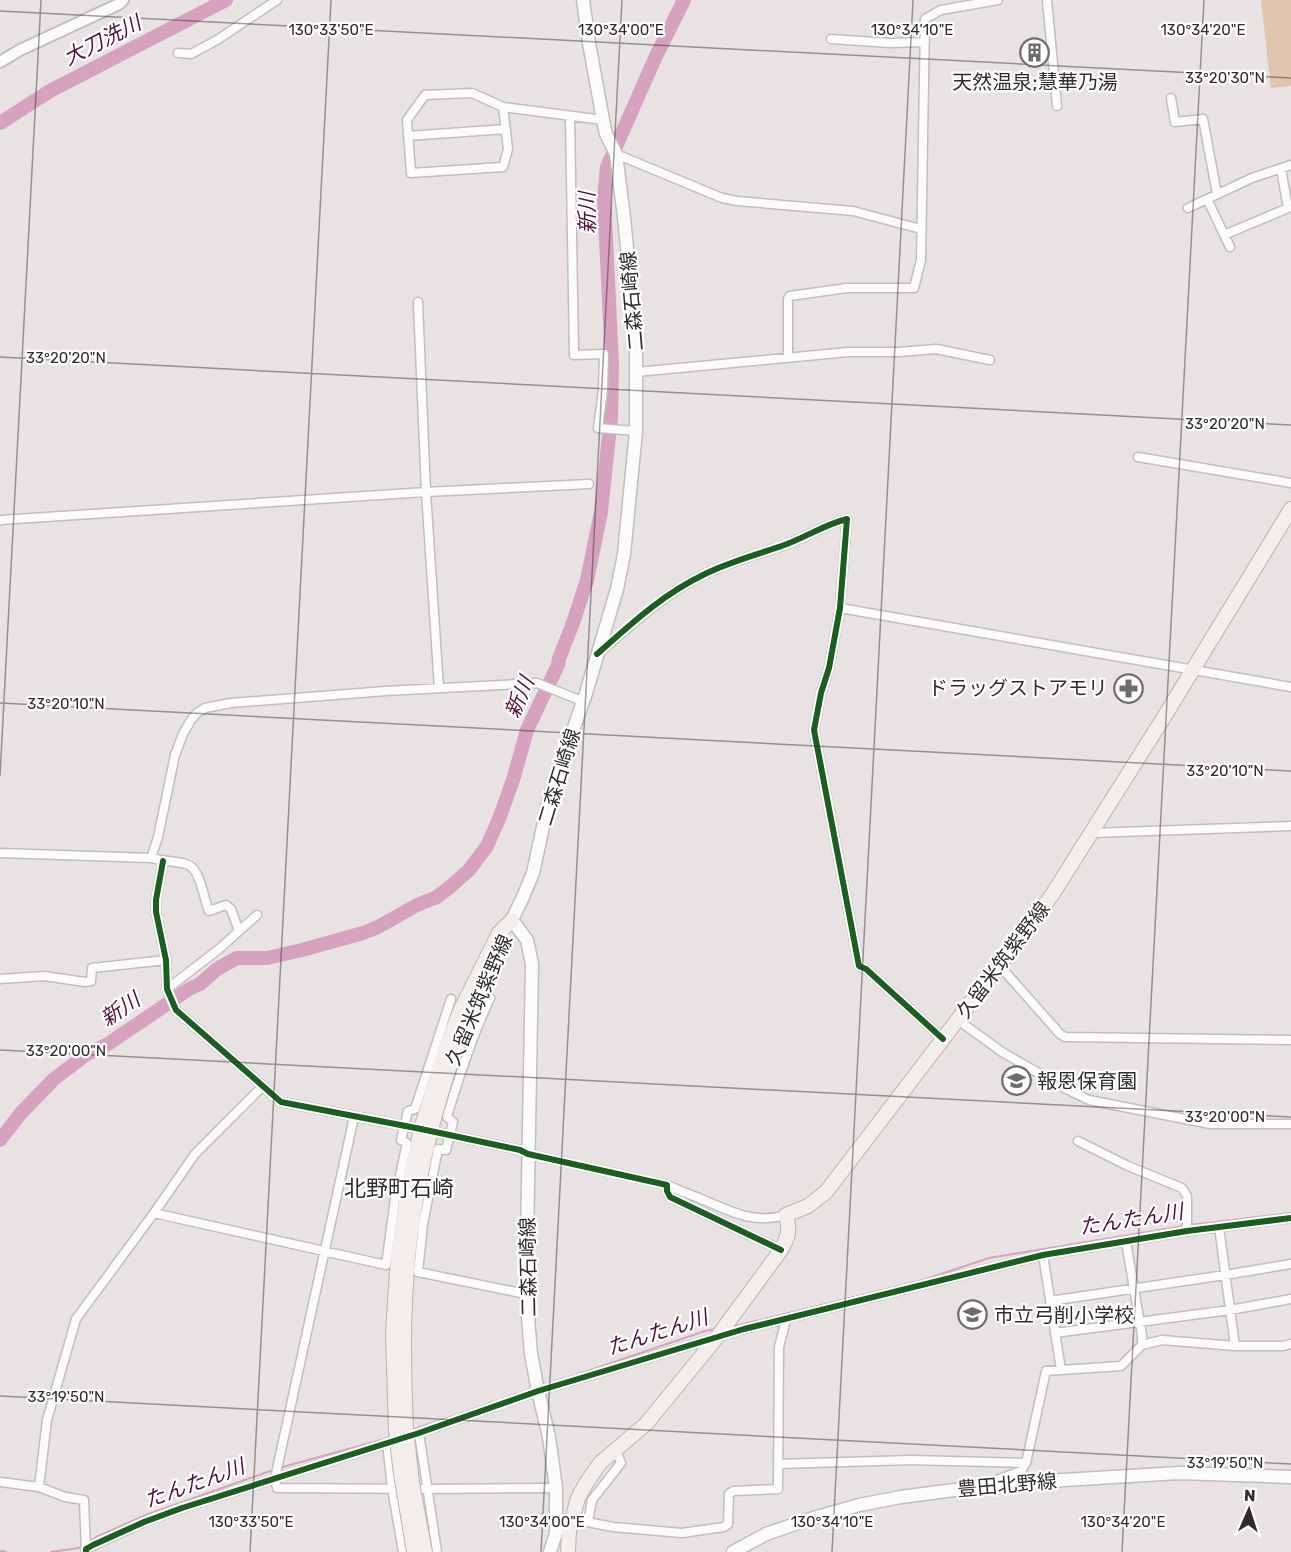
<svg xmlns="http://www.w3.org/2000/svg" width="1291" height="1552" font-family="Rubik,'Noto Sans JP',sans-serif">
	<rect width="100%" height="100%" fill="#e8e2e2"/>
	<path fill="#e0c4ae" d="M 1261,0 L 1291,0 L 1291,86 L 1271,88 Z"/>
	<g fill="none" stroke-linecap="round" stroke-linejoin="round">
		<path stroke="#d7a1c0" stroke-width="2" d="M 1190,1225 L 1291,1213
			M 731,1327 L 920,1281 L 989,1258 L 1184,1226
			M 576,1375 L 705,1331 L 716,1329
			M 411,1430 L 457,1415
			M 279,1468 L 392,1437
			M 89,1542 L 96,1537 L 146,1515 L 273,1470
			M 0,1551 L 6,1552
			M 51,1552 L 79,1548 L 84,1545"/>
		<path stroke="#d7a1c0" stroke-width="14" d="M 0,123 L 50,91 L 226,0
			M 0,1140 L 21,1113 L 54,1079 L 87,1054 L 108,1044 L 189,989 L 200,984 L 217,969 L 237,958 L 267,958 L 302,950 L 363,933 L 378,927 L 417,905 L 437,897 L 451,886 L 469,870 L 487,846 L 499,819 L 513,780 L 527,730 L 558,665 L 559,659 L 574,620 L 587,580 L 601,512 L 611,417 L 612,364 L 604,198 L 607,167 L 656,56 L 684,0"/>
		<defs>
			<path id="minor" d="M 1047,0 L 1057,106
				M 831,39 L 890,43 L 925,42
				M 178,53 L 191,54 L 217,40 L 277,0
				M 1171,98 L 1175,122 L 1203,119 L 1217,194
				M 503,107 L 508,149 L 503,167 L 411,173 L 407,120 L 425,95 L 472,93 L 503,107 L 603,120
				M 570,116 L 574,355 L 604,354 L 603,390 L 598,428 L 636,431
				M 408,136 L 506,129
				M 616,154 L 722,198 L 737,201 L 853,211 L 921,229
				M 1207,199 L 1230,247
				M 1188,208 L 1252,178 L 1291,165
				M 1224,235 L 1288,208 L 1281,169
				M 418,302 L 426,492 L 439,688
				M 788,358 L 788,299 L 790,296 L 847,288 L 914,288 L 921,260 L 925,19 L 941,10 L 998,0
				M 637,372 L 848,352 L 899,352 L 936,349 L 990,360
				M 1138,457 L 1291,483
				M 0,520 L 426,492 L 589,484
				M 840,608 L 1291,687
				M 598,654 C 632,624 664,594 705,574 C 731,561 760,554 788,544 C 808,536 826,524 847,519 L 840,608 L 829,668 L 821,693 L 814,730 L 859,966 L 866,969 L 943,1039
				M 1091,833 L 1291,826
				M 0,853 L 151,858 C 163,861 174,861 186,864 C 201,868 203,898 209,911 L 226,905 L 231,909 L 239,931
				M 151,858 L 158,837 L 175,755 L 183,734 L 191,720 L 197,713 L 205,708 L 231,703 L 386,691 L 537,683 L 582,701
				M 163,861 L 156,900 L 156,912 L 166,960 L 167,989 L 176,1010 L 281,1102 L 421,1129 L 520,1150 L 528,1154 L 667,1185 L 667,1191 L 670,1197 L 781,1250
				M 999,965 L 1060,1034 L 1065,1037 L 1291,1040
				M 0,979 L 44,976 L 85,982 L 91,981 L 92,968 L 166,960
				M 167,989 L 219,949 L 257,915
				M 490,998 C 472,1037 459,1076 447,1117 L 453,1122 L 446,1150 L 438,1149 L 423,1224 L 418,1272 L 526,1294
				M 958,1020 L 1002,1052 L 1066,1089 L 1089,1100 L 1210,1124 L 1291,1124
				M 354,1117 L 275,1478 L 277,1488 L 427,1489 L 556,1488
				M 1078,1141 L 1128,1166 L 1182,1188 L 1187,1196 L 1187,1231
				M 667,1185 C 678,1190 688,1194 699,1198 C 728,1210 753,1225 786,1215
				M 154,1213 L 386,1265 L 395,1199 L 407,1143 L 401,1140 L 408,1111 L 415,1109 L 451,999
				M 1219,1227 L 1235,1346
				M 1126,1242 L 1142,1335 L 1142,1345
				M 1043,1255 L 1061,1370
				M 1050,1301 L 1225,1275 L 1291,1264
				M 1055,1333 L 1230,1310 L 1291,1299
				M 419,1433 L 437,1552
				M 387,1443 L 392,1488 L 403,1552
				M 778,1464 L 911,1460 L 1026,1463
				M 0,1482 L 39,1487 L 65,1497 L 84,1500 L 86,1551
				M 989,1483 L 1021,1471 L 1026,1463 L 1046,1371 L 1121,1366 L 1142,1345 L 1162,1340 L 1235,1346 L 1283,1346 L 1291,1344
				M 39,1487 L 47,1420 L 76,1319 L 154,1213 L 195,1154 L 263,1086
				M 577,1520 L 613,1527 L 682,1533 L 724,1527 L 728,1524 L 729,1494 L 733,1491 L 778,1489 L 779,1347 L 786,1320
				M 588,1522 L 592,1500 L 621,1463 L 616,1450
				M 86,1549 L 144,1522 L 182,1508 L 419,1433 L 538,1391 L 744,1329 L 1043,1255 L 1187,1231 L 1291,1218"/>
			<path id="tertiary" d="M 0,62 L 20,50 L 119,4 L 123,0"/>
			<path id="secondary" d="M 550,1552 L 556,1533 L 556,1488 L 549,1437 L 538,1391 L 531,1354 L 526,1294 L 532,964 L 527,940 L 512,920 L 523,897 L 533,873 L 549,799 L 586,693 L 617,589 L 624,554 L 636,431 L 636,341 L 624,217 L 616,154 L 606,134 L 603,120 L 589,43 L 583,0
				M 733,1552 L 766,1534 L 810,1519 L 859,1505 L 901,1497 L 954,1490 L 1047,1481 L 1179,1473 L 1291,1477"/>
			<path id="primary" d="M 406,1428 C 403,1358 402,1287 413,1218 C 420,1169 433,1119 448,1071 C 462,1028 483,986 503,945
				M 396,1431 L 393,1334 L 398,1255 L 408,1189 L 421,1129 L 444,1053 L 460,1011 L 499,933 L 512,920
				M 568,1552 L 569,1531 L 573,1516 L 578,1498 L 587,1482 L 600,1463 L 646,1424 L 718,1336 L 781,1250 C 789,1235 790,1231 786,1215 L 808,1206 L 826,1192 L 943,1039 L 1052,895 L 1164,717 L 1291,509"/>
		</defs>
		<use href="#minor" stroke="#c2bebe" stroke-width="11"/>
		<use href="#tertiary" stroke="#c2bebe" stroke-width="14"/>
		<use href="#secondary" stroke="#c2bebe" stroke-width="15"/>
		<use href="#primary" stroke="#beb2ae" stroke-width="16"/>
		<use href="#minor" stroke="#fcfbfb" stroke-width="8"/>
		<use href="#tertiary" stroke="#fcfbfb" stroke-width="10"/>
		<use href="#secondary" stroke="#fcfbfb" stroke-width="12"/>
		<use href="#primary" stroke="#f3edeb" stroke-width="14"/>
		<defs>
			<path id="primary-bridge" d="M 406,1428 L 412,1483 L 425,1552
				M 396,1431 L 401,1474 L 414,1552"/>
		</defs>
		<use href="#primary-bridge" stroke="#beb2ae" stroke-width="16" stroke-linecap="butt"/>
		<use href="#primary-bridge" stroke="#f3edeb" stroke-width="14"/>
		<defs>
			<path id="cycleway" d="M 597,654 C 632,623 663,594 705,574 C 731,561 760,554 787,544 C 808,536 826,524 847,519 L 840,608 L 829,668 L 821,693 L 814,730 L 859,966 L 866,969 L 943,1039
				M 163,861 L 156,900 L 156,912 L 166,960 L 167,989 L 176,1010 L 281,1102 L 421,1129 L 520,1150 L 528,1154 L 667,1185 L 667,1191 L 670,1197 L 781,1250
				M 86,1552 L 86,1549 L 93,1545 L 144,1522 L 182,1508 L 419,1433 L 538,1391 L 744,1329 L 1043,1255 L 1187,1231 L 1291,1218"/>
		</defs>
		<use href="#cycleway" stroke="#fff" stroke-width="10"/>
		<use href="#cycleway" stroke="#1b5e20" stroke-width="6"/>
	</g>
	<path fill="none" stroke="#302c2c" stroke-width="1.5" stroke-opacity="0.45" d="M 0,11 L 1291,78M 0,357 L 1291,425M 0,703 L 1291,771M 0,776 L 41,0M 0,1050 L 1291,1117M 0,1396 L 1291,1464M 250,1552 L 331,0M 541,1552 L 622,0M 832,1552 L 913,0M 1122,1552 L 1204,0"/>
	<defs>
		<symbol id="building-ring" viewBox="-11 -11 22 22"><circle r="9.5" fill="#fff" stroke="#706c6c" stroke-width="1.5"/><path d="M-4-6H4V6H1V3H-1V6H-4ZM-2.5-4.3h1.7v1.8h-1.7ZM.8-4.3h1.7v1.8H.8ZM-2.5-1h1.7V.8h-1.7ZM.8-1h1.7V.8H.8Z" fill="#706c6c"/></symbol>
		<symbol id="pharmacy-ring" viewBox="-11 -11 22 22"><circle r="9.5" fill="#fff" stroke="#706c6c" stroke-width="1.5"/><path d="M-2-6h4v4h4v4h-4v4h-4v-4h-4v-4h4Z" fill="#706c6c"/></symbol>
		<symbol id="school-ring" viewBox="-11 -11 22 22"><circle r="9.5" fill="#fff" stroke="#706c6c" stroke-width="1.5"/><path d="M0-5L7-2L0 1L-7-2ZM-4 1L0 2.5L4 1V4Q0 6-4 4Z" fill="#706c6c"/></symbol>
	</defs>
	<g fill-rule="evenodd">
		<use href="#building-ring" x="1018" y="36" width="33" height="33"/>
		<use href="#pharmacy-ring" x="1112" y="672" width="33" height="33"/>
		<use href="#school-ring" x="1000" y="1064" width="33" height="33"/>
		<use href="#school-ring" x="956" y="1298" width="33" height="33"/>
	</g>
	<g text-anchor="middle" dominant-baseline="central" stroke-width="4.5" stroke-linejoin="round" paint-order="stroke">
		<g font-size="20" fill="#302c2c" stroke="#fff" text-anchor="start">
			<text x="1035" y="82" text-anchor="middle">天然温泉;慧華乃湯</text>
			<text x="1108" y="688" text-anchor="end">ドラッグストアモリ</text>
			<text x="1037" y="1081">報恩保育園</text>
			<text x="994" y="1315">市立弓削小学校</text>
		</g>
		<g font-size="20" fill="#302c2c" stroke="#fff">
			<text transform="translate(632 301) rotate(-95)">二森石崎線</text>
			<text transform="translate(559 777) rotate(-73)">二森石崎線</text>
			<text transform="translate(1003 960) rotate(-53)">久留米筑紫野線</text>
			<text transform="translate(479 1000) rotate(-67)">久留米筑紫野線</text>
			<text transform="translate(528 1267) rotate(-91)">二森石崎線</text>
			<text transform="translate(1007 1485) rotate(-5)">豊田北野線</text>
		</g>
		<g font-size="21" font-style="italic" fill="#53103d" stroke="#fff">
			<text transform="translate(102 40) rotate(-27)">大刀洗川</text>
			<text transform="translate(587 213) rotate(-91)">新川</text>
			<text transform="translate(519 697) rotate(-67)">新川</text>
			<text transform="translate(120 1009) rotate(-34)">新川</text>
			<text transform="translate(1131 1219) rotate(-9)">たんたん川</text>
			<text transform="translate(657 1332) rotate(-18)">たんたん川</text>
			<text transform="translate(194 1483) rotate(-20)">たんたん川</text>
		</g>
		<g font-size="22" fill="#302c2c" stroke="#fff">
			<text x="399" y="1188">北野町石崎</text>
		</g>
	</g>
	<g font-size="15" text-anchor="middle" fill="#302c2c" stroke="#fff" stroke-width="4.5" stroke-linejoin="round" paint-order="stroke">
		<text x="331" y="35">130°33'50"E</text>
		<text x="621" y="35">130°34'00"E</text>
		<text x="912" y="35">130°34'10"E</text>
		<text x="1203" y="35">130°34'20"E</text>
		<text x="1225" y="83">33°20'30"N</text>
		<text x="66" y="363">33°20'20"N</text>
		<text x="1225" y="429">33°20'20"N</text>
		<text x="66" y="709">33°20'10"N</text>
		<text x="1225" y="776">33°20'10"N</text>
		<text x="66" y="1056">33°20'00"N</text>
		<text x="1225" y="1122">33°20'00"N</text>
		<text x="66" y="1402">33°19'50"N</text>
		<text x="1225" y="1468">33°19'50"N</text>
		<text x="251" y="1527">130°33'50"E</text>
		<text x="542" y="1527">130°34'00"E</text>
		<text x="832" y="1527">130°34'10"E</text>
		<text x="1123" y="1527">130°34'20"E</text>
	</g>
	<g transform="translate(1249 1510) rotate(3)" stroke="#ffffff" stroke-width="4.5" paint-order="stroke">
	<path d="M0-4.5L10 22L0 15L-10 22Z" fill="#302c2c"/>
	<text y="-9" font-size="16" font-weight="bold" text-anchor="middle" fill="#302c2c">N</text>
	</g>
</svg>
